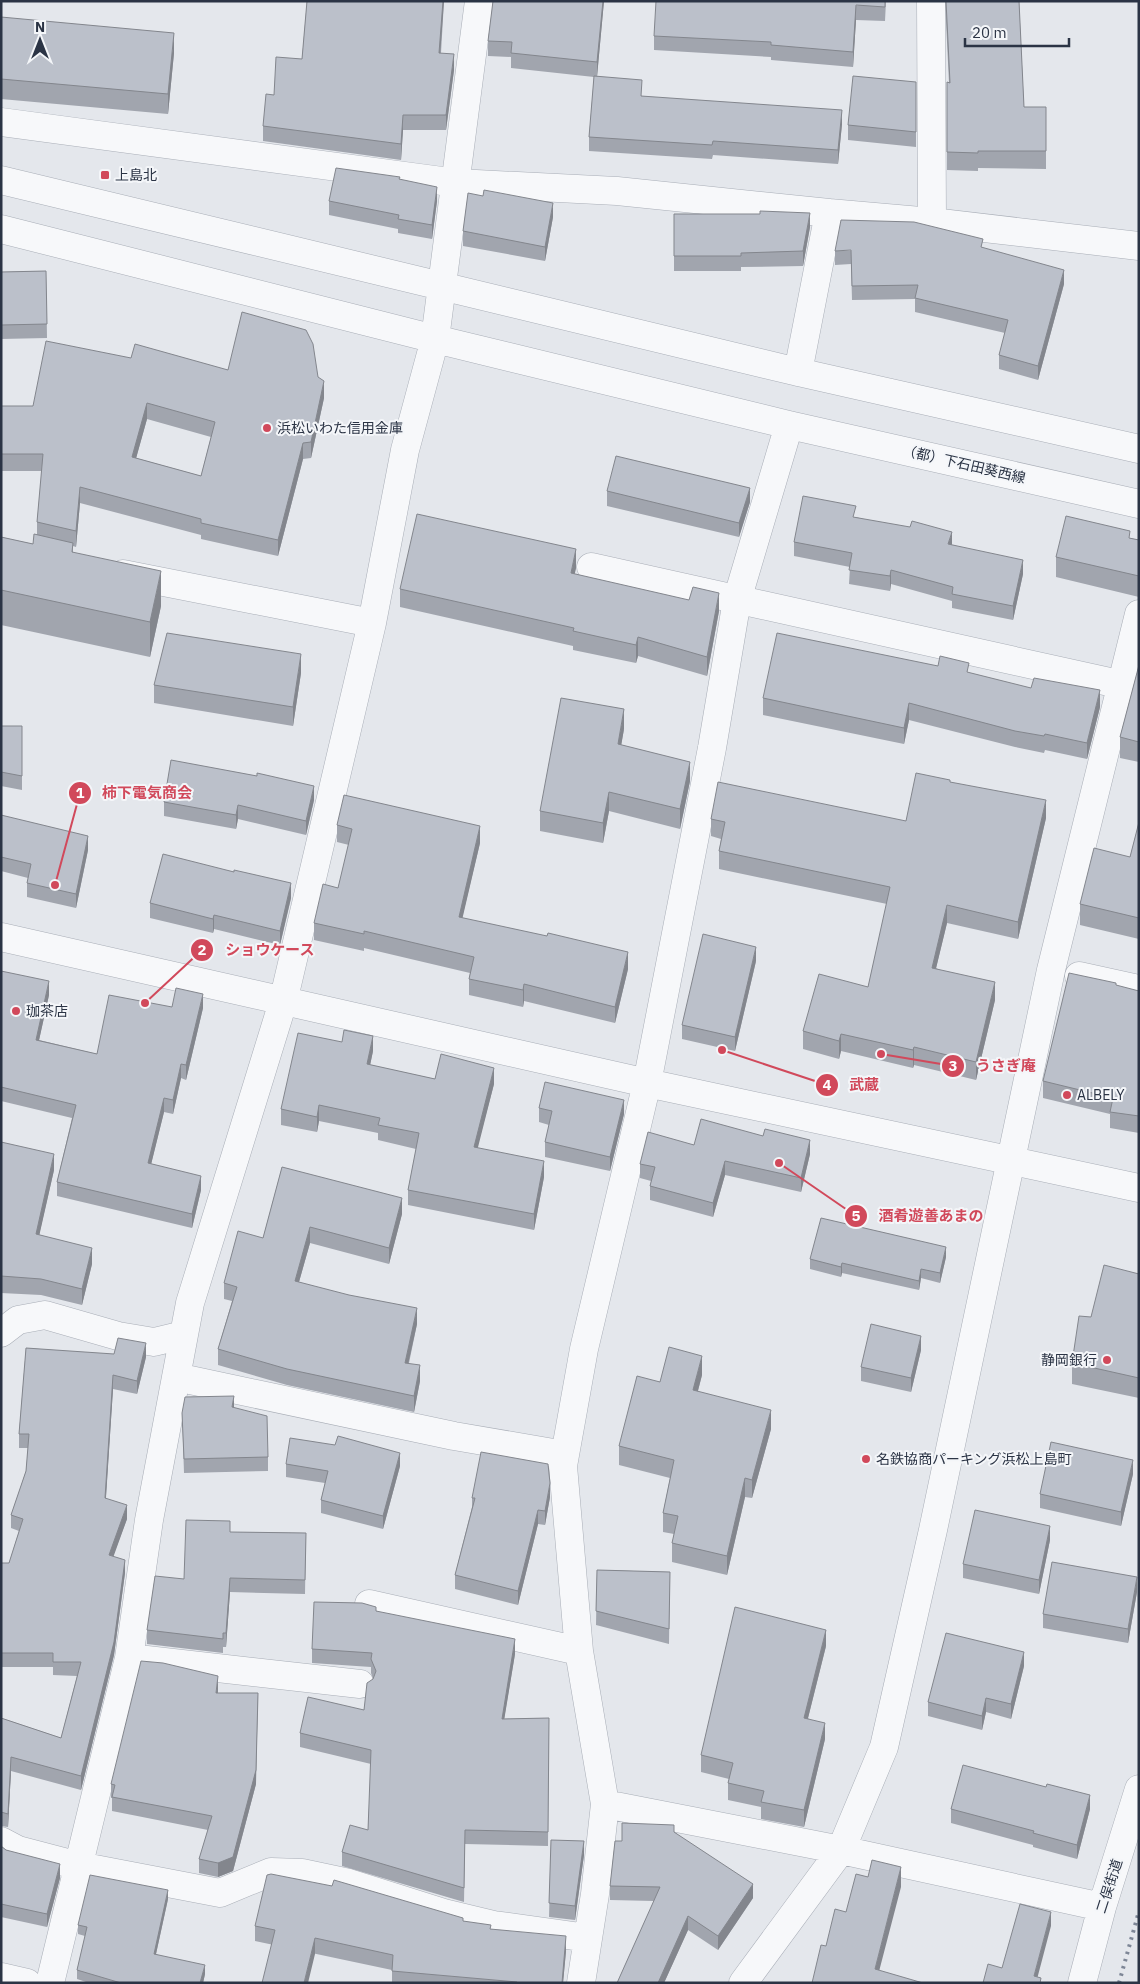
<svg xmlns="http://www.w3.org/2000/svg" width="1140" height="1984" font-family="'IBM Plex Sans','Noto Sans JP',sans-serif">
	<rect width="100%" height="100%" fill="#e4e7ec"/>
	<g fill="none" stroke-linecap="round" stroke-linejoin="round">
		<defs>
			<path id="minor" d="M 931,1 L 932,222
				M 1,122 L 457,183 L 617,191 L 829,213
				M 1,180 L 798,372 L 1139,449
				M 1,229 L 435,339 L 789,425 L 1139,504
				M 798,372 L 829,213 L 932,222 L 1139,246
				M 591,567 L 1123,685
				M 123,574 L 372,623
				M 1,937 L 647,1083 L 1139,1188
				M 1079,976 L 1139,989
				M 1,1333 L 18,1320 L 45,1315 L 118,1336 L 154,1342 L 183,1335
				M 176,1377 L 454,1436 L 565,1455
				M 369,1604 L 579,1651
				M 129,1658 L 360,1684
				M 605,1804 L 841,1850 L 1102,1907
				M 1,1841 L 18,1850 L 79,1866 L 220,1893 L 271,1872 L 302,1873 L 349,1883 L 444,1913 L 494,1925 L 588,1938
				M 1,1977 L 27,1983
				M 50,1983 L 129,1658 L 149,1520 L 190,1303 L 283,1002 L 372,623 L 405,450 L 435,339 L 479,1
				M 581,1983 L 595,1894 L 605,1804 L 579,1651 L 563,1466 L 584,1349 L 647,1083 L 712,748 L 737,600 L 789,425
				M 743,1983 L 841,1850 L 884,1747 L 933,1530 L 1051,970 L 1139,614
				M 1082,1983 L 1102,1907 L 1139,1789"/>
		</defs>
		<use href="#minor" stroke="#a9aeb7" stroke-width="29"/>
		<use href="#minor" stroke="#f7f8fa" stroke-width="28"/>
		<path stroke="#7d8696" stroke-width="4" stroke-dasharray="2.5 5" stroke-linecap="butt" d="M 1119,1983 L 1139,1911"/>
	</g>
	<path fill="#a1a5ae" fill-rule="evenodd" d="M 307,1 L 444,1 L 441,53 L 454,70 L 446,130 L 403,130 L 401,160 L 263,141 L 263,126 L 274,95 L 302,59 Z
		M 604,1 L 597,76 L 642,96 L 842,124 L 838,164 L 713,155 L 712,159 L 589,151 L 589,137 L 594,77 L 511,68 L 511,57 L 488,56 L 488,41 Z
		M 886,1 L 885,21 L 856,20 L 853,67 L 771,60 L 771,57 L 654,50 L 654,36 Z
		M 945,1 L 1019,1 L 1024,107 L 1046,107 L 1046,169 L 978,168 L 978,171 L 947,170 L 947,82 L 949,83 Z
		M 1,17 L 174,53 L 168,114 L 1,99 Z
		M 916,82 L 916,147 L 848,140 L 848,125 Z
		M 400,179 L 437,201 L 432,239 L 398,233 L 398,229 L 329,215 L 329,201 Z
		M 674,214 L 810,227 L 803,266 L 741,267 L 741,271 L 674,271 Z
		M 553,217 L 545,261 L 463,246 L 463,231 Z
		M 983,248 L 1064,284 L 1038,380 L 999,369 L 999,355 L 1005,333 L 915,312 L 915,299 L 852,300 L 851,264 L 835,265 L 835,251 Z
		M 46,271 L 47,338 L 1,339 L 1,272 Z
		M 131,358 L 228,370 L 318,377 L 324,398 L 311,458 L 303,459 L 278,556 L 201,539 L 201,535 L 80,503 L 76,547 L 73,546 L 73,552 L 161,606 L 150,657 L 1,625 L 1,537 L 33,544 L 37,535 L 37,522 L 42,471 L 1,471 L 1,406 L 33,406 ZM 147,419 L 211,437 L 201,476 L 136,458 Z
		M 607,491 L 750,502 L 739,537 L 607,506 Z
		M 856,517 L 952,545 L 1023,574 L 1013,620 L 952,608 L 952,601 L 891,584 L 890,591 L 849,584 L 850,567 L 794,556 L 794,542 Z
		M 1130,538 L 1139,540 L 1139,597 L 1056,577 L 1056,557 Z
		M 576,568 L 574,574 L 719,611 L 707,676 L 638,656 L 636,663 L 573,650 L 573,646 L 400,607 L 400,589 Z
		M 1139,665 L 1139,762 L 1120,758 L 1120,737 Z
		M 301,673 L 293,726 L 154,703 L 154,685 Z
		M 969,673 L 1100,707 L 1087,759 L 1045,750 L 1044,753 L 1015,747 L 909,720 L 904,744 L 763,715 L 763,698 Z
		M 1,726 L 22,726 L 22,790 L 1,786 Z
		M 624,729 L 621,745 L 690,781 L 680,829 L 609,811 L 603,843 L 540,831 L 540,811 Z
		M 950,782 L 1046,818 L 1018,939 L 947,923 L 936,968 L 995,1000 L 976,1080 L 914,1065 L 913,1068 L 841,1051 L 839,1059 L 803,1049 L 803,1031 L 868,987 L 887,904 L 719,869 L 719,851 L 721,839 L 711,836 L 711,819 L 906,821 Z
		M 314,800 L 306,835 L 238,819 L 236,829 L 164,816 L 164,802 Z
		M 1,815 L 88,850 L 76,908 L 27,897 L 27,883 L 28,878 L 1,871 Z
		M 1139,822 L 1139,939 L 1080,925 L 1080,904 L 1130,857 Z
		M 337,825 L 480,843 L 462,918 L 628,969 L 615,1023 L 524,1001 L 523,1007 L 469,995 L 469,979 L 470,973 L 364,948 L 364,951 L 314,940 L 314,923 L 338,888 L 349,845 L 337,842 Z
		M 234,872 L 291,898 L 280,945 L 214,929 L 213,933 L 150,918 L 150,903 Z
		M 756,961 L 735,1051 L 682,1039 L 682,1025 Z
		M 1,971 L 49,995 L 39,1040 L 97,1054 L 172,1007 L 203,1008 L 186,1080 L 181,1078 L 173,1114 L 164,1112 L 151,1164 L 201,1190 L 192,1228 L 57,1196 L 57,1182 L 72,1118 L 1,1101 Z
		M 1116,986 L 1139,991 L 1139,1133 L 1110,1128 L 1110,1114 L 1043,1098 L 1043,1081 Z
		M 373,1051 L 370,1065 L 435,1079 L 494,1084 L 477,1148 L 544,1177 L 534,1230 L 408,1205 L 408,1190 L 416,1149 L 378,1140 L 378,1133 L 319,1121 L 317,1132 L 281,1125 L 281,1109 Z
		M 539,1108 L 624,1114 L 610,1171 L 545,1157 L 545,1142 L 549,1125 L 539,1122 Z
		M 1,1142 L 54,1170 L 39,1235 L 92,1264 L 82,1305 L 41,1295 L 1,1293 Z
		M 694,1145 L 810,1154 L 801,1192 L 725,1175 L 713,1217 L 650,1200 L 650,1186 L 651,1181 L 640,1178 L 640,1164 Z
		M 282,1167 L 402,1214 L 389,1264 L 310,1243 L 299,1282 L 417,1324 L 409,1363 L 420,1381 L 414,1412 L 287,1385 L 218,1365 L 218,1349 L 232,1301 L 224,1299 L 224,1283 L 263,1238 Z
		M 946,1257 L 940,1283 L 921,1278 L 919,1290 L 842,1273 L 841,1277 L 810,1269 L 810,1259 Z
		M 1139,1274 L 1139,1398 L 1072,1384 L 1072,1363 L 1091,1317 Z
		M 26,1348 L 146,1357 L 137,1394 L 113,1389 L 106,1498 L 127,1519 L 113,1556 L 125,1573 L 114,1655 L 81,1790 L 11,1771 L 8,1827 L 1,1826 L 1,1718 L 61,1738 L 77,1676 L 53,1675 L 53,1667 L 1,1667 L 1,1563 L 9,1563 L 19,1531 L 11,1528 L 11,1515 L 26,1471 L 28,1448 L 19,1448 L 19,1434 Z
		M 921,1350 L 911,1392 L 861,1381 L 861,1367 Z
		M 702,1375 L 698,1391 L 771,1429 L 752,1498 L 745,1497 L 727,1575 L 672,1562 L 672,1543 L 674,1534 L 663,1532 L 663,1513 L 670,1478 L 619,1465 L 619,1446 L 660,1382 Z
		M 234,1407 L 268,1457 L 268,1471 L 184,1473 L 182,1413 Z
		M 286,1464 L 400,1466 L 383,1529 L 321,1513 L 321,1500 L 325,1483 L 286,1477 Z
		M 1133,1474 L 1121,1526 L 1040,1508 L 1040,1494 Z
		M 550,1497 L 545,1525 L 538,1524 L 518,1605 L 455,1589 L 455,1575 L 472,1507 L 472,1498 Z
		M 230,1532 L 306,1533 L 305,1594 L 230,1592 L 226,1647 L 223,1647 L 223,1653 L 147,1644 L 147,1630 L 184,1579 Z
		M 1050,1540 L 1039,1594 L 963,1578 L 963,1564 Z
		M 597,1570 L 670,1572 L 669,1644 L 596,1625 Z
		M 1137,1592 L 1128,1643 L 1043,1628 L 1043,1614 Z
		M 376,1611 L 515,1654 L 504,1719 L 549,1718 L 548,1846 L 465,1844 L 464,1902 L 342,1866 L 342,1852 L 368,1830 L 371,1764 L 300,1747 L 300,1733 L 364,1710 L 373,1679 L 371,1673 L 371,1667 L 312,1663 L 312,1649 Z
		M 826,1646 L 808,1718 L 825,1739 L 804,1827 L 761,1819 L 761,1807 L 728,1800 L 728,1783 L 729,1779 L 701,1772 L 701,1755 Z
		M 1024,1666 L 1011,1719 L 986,1712 L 982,1730 L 928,1716 L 928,1702 Z
		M 218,1690 L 218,1693 L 256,1784 L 233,1871 L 218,1877 L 199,1873 L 199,1859 L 208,1830 L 112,1811 L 112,1798 L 111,1798 L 111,1784 Z
		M 951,1809 L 1090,1809 L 1077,1859 L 1033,1847 L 1033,1845 L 951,1823 Z
		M 674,1832 L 753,1898 L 718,1950 L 688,1930 L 664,1983 L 617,1983 L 654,1901 L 610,1900 L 610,1886 L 622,1841 Z
		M 551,1840 L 584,1855 L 575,1920 L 549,1917 Z
		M 1,1846 L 6,1850 L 60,1878 L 47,1927 L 1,1917 Z
		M 168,1899 L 156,1954 L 205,1974 L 203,1983 L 89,1983 L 77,1979 L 77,1970 L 85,1936 L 78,1934 L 78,1925 Z
		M 463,1921 L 566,1951 L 563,1983 L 392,1983 L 392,1970 L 255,1941 L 255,1926 Z"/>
	<path fill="#83868d" d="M 443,1 L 444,1 L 439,69 L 439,53 Z
		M 603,1 L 604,1 L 597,77 L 597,62 Z
		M 856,5 L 856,20 L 853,67 L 853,52 Z
		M 174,33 L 174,53 L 168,114 L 168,94 Z
		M 454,54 L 454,70 L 446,130 L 446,115 Z
		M 842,110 L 842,124 L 838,164 L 838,150 Z
		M 403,115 L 403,130 L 401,160 L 401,144 Z
		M 437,187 L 437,201 L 432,239 L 432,225 Z
		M 553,203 L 553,217 L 545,261 L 545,247 Z
		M 810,213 L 810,227 L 803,266 L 803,251 Z
		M 1064,270 L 1064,284 L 1038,380 L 1038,366 Z
		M 324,381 L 324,398 L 311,458 L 311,442 Z
		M 147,403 L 147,419 L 132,473 L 132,457 Z
		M 303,443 L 303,459 L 278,556 L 278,540 Z
		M 80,487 L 80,503 L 76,547 L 76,531 Z
		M 750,488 L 750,502 L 739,537 L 739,523 Z
		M 952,532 L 952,546 L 948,544 Z
		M 576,549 L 576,568 L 571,592 L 571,573 Z
		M 1023,560 L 1023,574 L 1013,620 L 1013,606 Z
		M 891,570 L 891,584 L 890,591 L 890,576 Z
		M 161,571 L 161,606 L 150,657 L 150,622 Z
		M 719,593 L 719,611 L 707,676 L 707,657 Z
		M 638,637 L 638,656 L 636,663 L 636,645 Z
		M 301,654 L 301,673 L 293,726 L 293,707 Z
		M 1100,690 L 1100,707 L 1087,759 L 1087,743 Z
		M 909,703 L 909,720 L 904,744 L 904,728 Z
		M 624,709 L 624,729 L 618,764 L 618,744 Z
		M 690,762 L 690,781 L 680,829 L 680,809 Z
		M 314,786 L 314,800 L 306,835 L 306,821 Z
		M 609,792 L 609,811 L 603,843 L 603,823 Z
		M 1046,800 L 1046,818 L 1018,939 L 1018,922 Z
		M 238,805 L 238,819 L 236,829 L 236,815 Z
		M 480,826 L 480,843 L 459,933 L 459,917 Z
		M 88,836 L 88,850 L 76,908 L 76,894 Z
		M 291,883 L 291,898 L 280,945 L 280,931 Z
		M 947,905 L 947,923 L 932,985 L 932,968 Z
		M 214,915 L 214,929 L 213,933 L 213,919 Z
		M 756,947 L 756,961 L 735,1051 L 735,1037 Z
		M 628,952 L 628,969 L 615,1023 L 615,1007 Z
		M 49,981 L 49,995 L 36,1054 L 36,1040 Z
		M 995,982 L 995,1000 L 976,1080 L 976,1062 Z
		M 524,984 L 524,1001 L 523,1007 L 523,990 Z
		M 203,994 L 203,1008 L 186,1080 L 186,1065 Z
		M 841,1034 L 841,1051 L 839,1059 L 839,1041 Z
		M 373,1036 L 373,1051 L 367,1080 L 367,1064 Z
		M 914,1047 L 914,1065 L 913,1068 L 913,1050 Z
		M 181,1064 L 181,1078 L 173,1114 L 173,1100 Z
		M 494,1068 L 494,1084 L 474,1163 L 474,1147 Z
		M 164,1098 L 164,1112 L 148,1177 L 148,1163 Z
		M 624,1100 L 624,1114 L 610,1171 L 610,1157 Z
		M 319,1105 L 319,1121 L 317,1132 L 317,1117 Z
		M 810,1140 L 810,1154 L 801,1192 L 801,1178 Z
		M 54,1154 L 54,1170 L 36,1250 L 36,1234 Z
		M 544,1161 L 544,1177 L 534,1230 L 534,1214 Z
		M 725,1161 L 725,1175 L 713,1217 L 713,1203 Z
		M 201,1176 L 201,1190 L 192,1228 L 192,1214 Z
		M 402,1198 L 402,1214 L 389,1264 L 389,1248 Z
		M 310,1227 L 310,1243 L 295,1296 L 295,1281 Z
		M 946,1247 L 946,1257 L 940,1283 L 940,1273 Z
		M 92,1248 L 92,1264 L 82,1305 L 82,1289 Z
		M 842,1263 L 842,1273 L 841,1277 L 841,1267 Z
		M 921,1269 L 921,1278 L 919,1290 L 919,1281 Z
		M 417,1308 L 417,1324 L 405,1378 L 405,1363 Z
		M 921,1336 L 921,1350 L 911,1392 L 911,1378 Z
		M 146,1343 L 146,1357 L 137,1394 L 137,1381 Z
		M 702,1356 L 702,1375 L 693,1409 L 693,1390 Z
		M 420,1365 L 420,1381 L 414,1412 L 414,1396 Z
		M 113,1375 L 113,1389 L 105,1511 L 105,1498 Z
		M 234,1396 L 234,1410 L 232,1407 Z
		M 771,1410 L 771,1429 L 752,1498 L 752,1480 Z
		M 400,1453 L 400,1466 L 383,1529 L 383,1516 Z
		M 1133,1460 L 1133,1474 L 1121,1526 L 1121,1512 Z
		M 745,1478 L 745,1497 L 727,1575 L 727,1556 Z
		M 550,1483 L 550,1497 L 545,1525 L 545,1511 Z
		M 127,1505 L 127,1519 L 109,1569 L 109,1555 Z
		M 538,1510 L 538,1524 L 518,1605 L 518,1591 Z
		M 1050,1526 L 1050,1540 L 1039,1594 L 1039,1580 Z
		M 125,1560 L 125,1573 L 114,1655 L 81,1790 L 81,1776 Z
		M 1137,1577 L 1137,1592 L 1128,1643 L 1128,1629 Z
		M 230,1578 L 230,1592 L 226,1647 L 226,1633 Z
		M 826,1630 L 826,1646 L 804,1734 L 804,1718 Z
		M 515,1639 L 515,1654 L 502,1733 L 502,1719 Z
		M 1024,1652 L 1024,1666 L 1011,1719 L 1011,1704 Z
		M 218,1676 L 218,1690 L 216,1707 L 216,1693 Z
		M 258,1693 L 256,1784 L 233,1871 L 218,1877 L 218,1863 Z
		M 986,1698 L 986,1712 L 982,1730 L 982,1716 Z
		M 825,1723 L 825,1739 L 804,1827 L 804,1810 Z
		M 11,1757 L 11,1771 L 8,1827 L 8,1814 Z
		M 1090,1795 L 1090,1809 L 1077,1859 L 1077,1845 Z
		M 584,1841 L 584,1855 L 575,1920 L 575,1906 Z
		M 60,1864 L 60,1878 L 47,1927 L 47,1914 Z
		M 901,1867 L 901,1887 L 876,1983 L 875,1969 Z
		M 753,1884 L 753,1898 L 718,1950 L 718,1936 Z
		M 168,1890 L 168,1899 L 154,1963 L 154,1954 Z
		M 1051,1912 L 1051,1926 L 1036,1983 L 1034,1976 Z
		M 688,1916 L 688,1930 L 664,1983 L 658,1983 Z
		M 566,1936 L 566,1951 L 563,1983 L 562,1983 Z
		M 315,1938 L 315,1954 L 308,1983 L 304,1983 Z
		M 205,1965 L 205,1974 L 203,1983 L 200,1983 Z"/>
	<path fill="#bbc0ca" stroke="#83868d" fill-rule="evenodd" d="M 307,1 L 443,1 L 439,53 L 454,54 L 446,115 L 403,115 L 401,144 L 263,126 L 266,94 L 274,95 L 276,57 L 302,59 Z
		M 493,1 L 603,1 L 597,62 L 511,53 L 512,42 L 488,41 Z
		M 656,1 L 885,1 L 885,7 L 856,5 L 853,52 L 771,45 L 771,42 L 654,36 Z
		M 946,1 L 1019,1 L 1024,107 L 1046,107 L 1046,151 L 978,151 L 978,153 L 947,152 L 947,82 L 950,83 Z
		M 1,17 L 174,33 L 168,94 L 1,79 Z
		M 594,76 L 642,80 L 641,96 L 842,110 L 838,150 L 713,141 L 712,145 L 589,137 Z
		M 853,76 L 916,82 L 916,132 L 848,125 Z
		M 336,168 L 400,177 L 399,179 L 437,187 L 432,225 L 398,219 L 399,215 L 329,201 Z
		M 484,190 L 553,203 L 545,247 L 463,231 L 468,193 L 483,196 Z
		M 760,211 L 810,213 L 803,251 L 741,253 L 741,256 L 674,256 L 674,214 L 760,214 Z
		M 841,220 L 914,222 L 983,239 L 981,247 L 1064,270 L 1038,366 L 999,355 L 1008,320 L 915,298 L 918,285 L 852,286 L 851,250 L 835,251 Z
		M 46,271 L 47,324 L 1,325 L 1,272 Z
		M 242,312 L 306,330 L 313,344 L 318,377 L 324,381 L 311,442 L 303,443 L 278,540 L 201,523 L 201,519 L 80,487 L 76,531 L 37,522 L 43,454 L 1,454 L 1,406 L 33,406 L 46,341 L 131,358 L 135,344 L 228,370 ZM 147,403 L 215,422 L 201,476 L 132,457 Z
		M 616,456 L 750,488 L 739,523 L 607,491 Z
		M 803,496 L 856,506 L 853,517 L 910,527 L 912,521 L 952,532 L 948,544 L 1023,560 L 1013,606 L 952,594 L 953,587 L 891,570 L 890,576 L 849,570 L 852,553 L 794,542 Z
		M 417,514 L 576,549 L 571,573 L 689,600 L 693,587 L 719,593 L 707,657 L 638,637 L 636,645 L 573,631 L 574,628 L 400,589 Z
		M 1066,516 L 1130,531 L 1129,538 L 1139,540 L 1139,576 L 1056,557 Z
		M 34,534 L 73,543 L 72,552 L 161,571 L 150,622 L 1,590 L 1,537 L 33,544 Z
		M 167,633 L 301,654 L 293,707 L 154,685 Z
		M 777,633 L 938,666 L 940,656 L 969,663 L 967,672 L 1031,688 L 1034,678 L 1100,690 L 1087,743 L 1045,734 L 1044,736 L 1015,731 L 909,703 L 904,728 L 763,698 Z
		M 1139,665 L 1139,742 L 1120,737 Z
		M 561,698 L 624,709 L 618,744 L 690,762 L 680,809 L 609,792 L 603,823 L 540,811 Z
		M 1,726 L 22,726 L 22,776 L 1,772 Z
		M 171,760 L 257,776 L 257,773 L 314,786 L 306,821 L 238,805 L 236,815 L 164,802 Z
		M 916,773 L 950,780 L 950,782 L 1046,800 L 1018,922 L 947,905 L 932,968 L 995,982 L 976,1062 L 914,1047 L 913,1050 L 841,1034 L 839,1041 L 803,1031 L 819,974 L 868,987 L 890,887 L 719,851 L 725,822 L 711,819 L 718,782 L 906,821 Z
		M 344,795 L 480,826 L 459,917 L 547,936 L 548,933 L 628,952 L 615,1007 L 524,984 L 523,990 L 469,979 L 474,957 L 364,931 L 364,934 L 314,923 L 323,884 L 338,888 L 352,829 L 337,825 Z
		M 1,815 L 88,836 L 76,894 L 27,883 L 31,864 L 1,857 Z
		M 1139,822 L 1139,918 L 1080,904 L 1094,848 L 1130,857 Z
		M 163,854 L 234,872 L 234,870 L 291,883 L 280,931 L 214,915 L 213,919 L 150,903 Z
		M 703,934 L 756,947 L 735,1037 L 682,1025 Z
		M 1,971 L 49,981 L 36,1040 L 97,1054 L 109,995 L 172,1007 L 176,988 L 203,994 L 186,1065 L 181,1064 L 173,1100 L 164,1098 L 148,1163 L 201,1176 L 192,1214 L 57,1182 L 76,1105 L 1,1087 Z
		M 1069,973 L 1116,983 L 1116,985 L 1139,991 L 1139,1116 L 1110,1112 L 1113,1098 L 1043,1081 Z
		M 344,1030 L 373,1036 L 367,1064 L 435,1079 L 441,1054 L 494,1068 L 474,1147 L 544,1161 L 534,1214 L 408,1190 L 419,1133 L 378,1125 L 380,1118 L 319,1105 L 317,1117 L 281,1109 L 298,1033 L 342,1042 Z
		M 545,1082 L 624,1100 L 610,1157 L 545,1142 L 552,1111 L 539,1108 Z
		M 701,1119 L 763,1136 L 765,1129 L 810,1140 L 801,1178 L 725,1161 L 713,1203 L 650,1186 L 655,1167 L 640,1164 L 648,1132 L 694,1145 Z
		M 1,1142 L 54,1154 L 36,1234 L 92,1248 L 82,1289 L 41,1279 L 1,1276 Z
		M 282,1167 L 402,1198 L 389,1248 L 310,1227 L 295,1281 L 349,1295 L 417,1308 L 405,1363 L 420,1365 L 414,1396 L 287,1369 L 218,1349 L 237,1287 L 224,1283 L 238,1231 L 263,1238 Z
		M 821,1218 L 946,1247 L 940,1273 L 921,1269 L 919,1281 L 842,1263 L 841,1267 L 810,1259 Z
		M 1104,1265 L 1139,1274 L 1139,1378 L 1072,1363 L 1079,1316 L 1091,1317 Z
		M 871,1324 L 921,1336 L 911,1378 L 861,1367 Z
		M 118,1338 L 146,1343 L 137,1381 L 113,1375 L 105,1498 L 127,1505 L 109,1555 L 125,1560 L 114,1642 L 81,1776 L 11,1757 L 8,1814 L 1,1812 L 1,1718 L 61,1738 L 81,1662 L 53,1662 L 53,1653 L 1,1653 L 1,1563 L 9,1563 L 23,1519 L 11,1515 L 26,1471 L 29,1434 L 19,1434 L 26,1348 L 114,1354 Z
		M 669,1347 L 702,1356 L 693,1390 L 771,1410 L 752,1480 L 745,1478 L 727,1556 L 672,1543 L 678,1516 L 663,1513 L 674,1460 L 619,1446 L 637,1376 L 660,1382 Z
		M 234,1396 L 232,1407 L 267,1416 L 268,1457 L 184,1459 L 182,1413 L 185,1397 Z
		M 338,1436 L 400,1453 L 383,1516 L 321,1500 L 328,1471 L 286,1464 L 290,1438 L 335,1445 Z
		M 1051,1442 L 1133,1460 L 1121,1512 L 1040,1494 Z
		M 481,1452 L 548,1464 L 550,1483 L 545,1511 L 538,1510 L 518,1591 L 455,1575 L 475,1498 L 472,1498 Z
		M 975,1510 L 1050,1526 L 1039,1580 L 963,1564 Z
		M 186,1520 L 230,1521 L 230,1532 L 306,1533 L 305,1580 L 230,1578 L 226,1633 L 223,1633 L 223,1639 L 147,1630 L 155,1576 L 184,1579 Z
		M 1052,1562 L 1137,1577 L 1128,1629 L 1043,1614 Z
		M 597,1570 L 670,1572 L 669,1629 L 596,1611 Z
		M 314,1602 L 362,1603 L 376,1607 L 376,1611 L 515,1639 L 502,1719 L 549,1718 L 548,1832 L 465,1830 L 464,1888 L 342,1852 L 350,1825 L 368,1830 L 371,1750 L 300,1733 L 308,1697 L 364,1710 L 367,1683 L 373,1679 L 376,1671 L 371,1659 L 372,1653 L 312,1649 Z
		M 735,1607 L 826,1630 L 804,1718 L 825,1723 L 804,1810 L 761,1802 L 764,1791 L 728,1783 L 733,1763 L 701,1755 Z
		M 946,1633 L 1024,1652 L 1011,1704 L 986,1698 L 982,1716 L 928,1702 Z
		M 141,1661 L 163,1663 L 218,1676 L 216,1693 L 258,1693 L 256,1770 L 233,1857 L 218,1863 L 199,1859 L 212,1816 L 112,1797 L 115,1785 L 111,1784 Z
		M 963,1765 L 1046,1787 L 1047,1784 L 1090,1795 L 1077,1845 L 1033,1833 L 1034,1831 L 951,1809 Z
		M 622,1823 L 674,1825 L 674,1832 L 753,1884 L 718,1936 L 688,1916 L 658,1983 L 617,1983 L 660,1887 L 610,1886 L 615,1841 L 622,1841 Z
		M 551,1840 L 584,1841 L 575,1906 L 549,1903 Z
		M 1,1846 L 6,1850 L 60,1864 L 47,1914 L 1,1904 Z
		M 872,1860 L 901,1867 L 875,1969 L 923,1983 L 812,1983 L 821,1945 L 826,1946 L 835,1909 L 846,1912 L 856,1874 L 868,1877 Z
		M 271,1874 L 332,1886 L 334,1880 L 463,1918 L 463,1921 L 491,1925 L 490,1929 L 566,1936 L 562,1983 L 517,1983 L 517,1982 L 392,1971 L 393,1955 L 315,1938 L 304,1983 L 262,1983 L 275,1930 L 255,1926 L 267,1875 Z
		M 90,1875 L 168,1890 L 154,1954 L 205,1965 L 200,1983 L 121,1983 L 77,1970 L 87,1927 L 78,1925 Z
		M 1020,1904 L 1051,1912 L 1034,1976 L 1041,1978 L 1040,1983 L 983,1983 L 988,1964 L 1002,1968 Z"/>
	<g fill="#d1495b" stroke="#f4f6f9" stroke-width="2">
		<rect x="100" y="170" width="10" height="10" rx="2.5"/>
		<circle cx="267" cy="428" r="5"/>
		<circle cx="16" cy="1011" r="5"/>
		<circle cx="1067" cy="1095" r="5"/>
		<circle cx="1107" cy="1360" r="5"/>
		<circle cx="866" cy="1459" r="5"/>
	</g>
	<g text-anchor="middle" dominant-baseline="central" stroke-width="4" stroke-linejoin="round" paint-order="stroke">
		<g font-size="14" fill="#2b3445" stroke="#f4f6f9" text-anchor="start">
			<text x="115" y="175">上島北</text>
			<text x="277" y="428">浜松いわた信用金庫</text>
			<text x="26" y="1011">珈茶店</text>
			<text x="1077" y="1095">ALBELY</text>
			<text x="1097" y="1360" text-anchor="end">静岡銀行</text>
			<text x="876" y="1459">名鉄協商パーキング浜松上島町</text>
		</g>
		<g font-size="14" fill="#2b3445" stroke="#f4f6f9">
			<text transform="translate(964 464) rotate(13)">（都）下石田葵西線</text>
			<text transform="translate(1109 1886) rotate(-72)">二俣街道</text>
		</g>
	</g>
	<path fill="none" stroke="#d1495b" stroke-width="2" d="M55 885L80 793M145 1003L202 950M881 1054L953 1066M722 1050L827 1085M779 1163L856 1216"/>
	<g fill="#d1495b" stroke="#f4f6f9" stroke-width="2">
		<circle cx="55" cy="885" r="5"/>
		<circle cx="145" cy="1003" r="5"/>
		<circle cx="881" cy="1054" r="5"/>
		<circle cx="722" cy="1050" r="5"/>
		<circle cx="779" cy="1163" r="5"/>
		<circle cx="80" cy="793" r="12"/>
		<circle cx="202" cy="950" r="12"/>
		<circle cx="953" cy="1066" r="12"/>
		<circle cx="827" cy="1085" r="12"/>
		<circle cx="856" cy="1216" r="12"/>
	</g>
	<g font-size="15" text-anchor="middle" font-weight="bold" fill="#fff">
		<text x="80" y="798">1</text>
		<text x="202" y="955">2</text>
		<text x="953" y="1071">3</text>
		<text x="827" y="1090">4</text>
		<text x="856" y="1221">5</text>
	</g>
	<g font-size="15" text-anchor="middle" font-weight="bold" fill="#d1495b" stroke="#f4f6f9" stroke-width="4" stroke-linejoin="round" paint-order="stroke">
		<text x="147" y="798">柿下電気商会</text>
		<text x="270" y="955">ショウケース</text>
		<text x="1006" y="1071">うさぎ庵</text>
		<text x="864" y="1090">武蔵</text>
		<text x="931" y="1221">酒肴遊善あまの</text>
	</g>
	<rect width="1140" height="1984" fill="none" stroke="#2b3445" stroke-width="5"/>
	<g transform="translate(40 40)" stroke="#f4f6f9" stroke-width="4" paint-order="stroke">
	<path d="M0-4L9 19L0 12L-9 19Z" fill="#2b3445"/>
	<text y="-8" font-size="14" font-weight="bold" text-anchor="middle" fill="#2b3445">N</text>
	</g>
	<path d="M965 38v8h104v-8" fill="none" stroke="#2b3445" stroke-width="2.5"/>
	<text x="972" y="38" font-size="15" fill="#2b3445" stroke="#f4f6f9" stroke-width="4" paint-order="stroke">20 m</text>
</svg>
